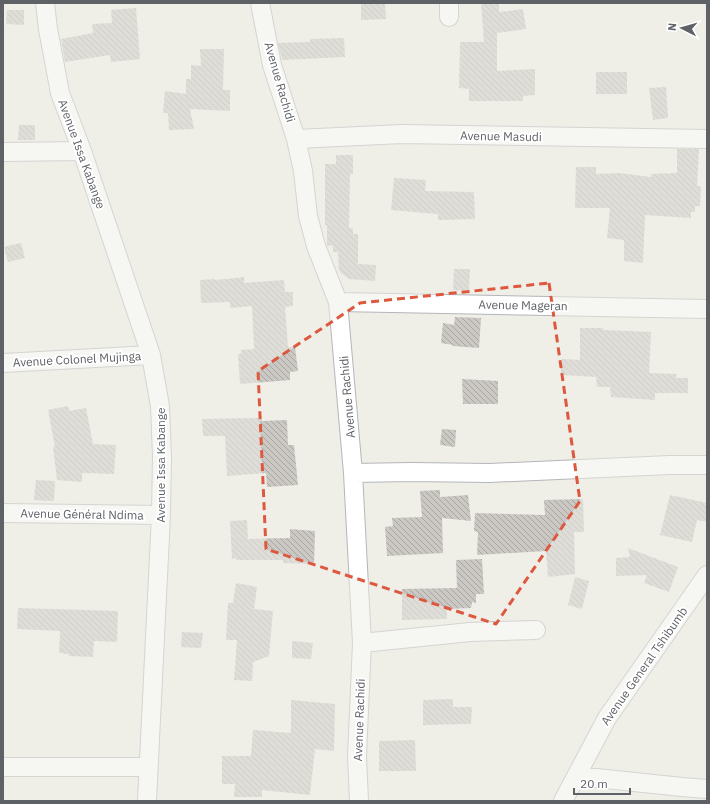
<svg xmlns="http://www.w3.org/2000/svg" width="710" height="804" font-family="'IBM Plex Sans',sans-serif">
	<defs>
		<pattern id="building-back-hatch" width="6" height="6" patternUnits="userSpaceOnUse"><rect width="6" height="6" fill="#cbc8c4"/><path d="M-1 5l2 2M0 0l6 6M5-1l2 2" fill="none" stroke="#a8a6a3"/></pattern>
	</defs>
	<rect width="100%" height="100%" fill="#efeee7"/>
	<path fill="url(#building-back-hatch)" d="M 361,3 L 385,3 L 386,19 L 361,20 Z
		M 481,3 L 499,3 L 499,12 L 523,9 L 526,29 L 497,33 L 497,71 L 535,69 L 535,95 L 523,96 L 523,101 L 469,101 L 469,89 L 459,88 L 460,42 L 484,42 Z
		M 136,8 L 140,59 L 111,62 L 110,55 L 65,62 L 61,39 L 93,33 L 92,24 L 112,23 L 111,10 Z
		M 7,10 L 24,10 L 24,25 L 6,24 Z
		M 344,38 L 345,57 L 282,60 L 278,43 L 310,42 L 310,39 Z
		M 200,49 L 224,49 L 223,90 L 230,90 L 230,111 L 190,109 L 194,129 L 169,130 L 168,113 L 163,113 L 165,91 L 186,94 L 186,79 L 191,79 L 191,65 L 201,66 Z
		M 596,72 L 627,72 L 627,94 L 596,94 Z
		M 666,87 L 668,118 L 653,120 L 649,88 Z
		M 19,125 L 35,125 L 35,140 L 18,140 Z
		M 677,149 L 699,149 L 697,186 L 701,186 L 700,206 L 695,206 L 695,212 L 691,212 L 691,218 L 645,215 L 643,263 L 624,261 L 624,240 L 607,238 L 610,208 L 575,208 L 576,167 L 596,167 L 596,174 L 619,173 L 651,177 L 651,174 L 677,173 Z
		M 336,155 L 353,155 L 353,174 L 350,174 L 349,228 L 353,228 L 353,234 L 358,234 L 358,264 L 376,265 L 375,281 L 349,279 L 341,273 L 339,270 L 338,252 L 333,252 L 333,246 L 327,245 L 327,225 L 325,225 L 325,164 L 336,164 Z
		M 394,178 L 426,180 L 425,191 L 474,192 L 475,219 L 438,220 L 438,214 L 391,210 Z
		M 21,243 L 25,258 L 8,262 L 4,247 Z
		M 454,269 L 470,269 L 469,291 L 453,290 Z
		M 244,277 L 244,283 L 284,280 L 285,292 L 293,292 L 293,306 L 285,307 L 288,347 L 295,347 L 298,371 L 290,372 L 290,380 L 240,384 L 238,354 L 241,354 L 241,350 L 254,349 L 252,306 L 230,308 L 230,302 L 201,303 L 200,280 L 215,279 L 215,280 Z
		M 455,317 L 481,318 L 479,348 L 453,346 L 453,345 L 441,343 L 443,323 L 454,325 Z
		M 580,328 L 603,328 L 603,330 L 651,332 L 649,373 L 677,374 L 676,378 L 688,378 L 688,393 L 655,393 L 655,400 L 611,397 L 610,387 L 597,387 L 596,377 L 561,375 L 562,359 L 580,360 Z
		M 462,379 L 498,381 L 498,404 L 463,404 Z
		M 68,406 L 69,411 L 86,408 L 93,444 L 116,445 L 114,474 L 82,473 L 82,482 L 57,480 L 53,447 L 55,447 L 48,410 Z
		M 261,418 L 262,421 L 287,420 L 288,445 L 294,445 L 298,485 L 267,487 L 266,473 L 227,476 L 225,436 L 203,436 L 202,419 Z
		M 442,429 L 456,430 L 455,447 L 440,445 Z
		M 36,480 L 55,481 L 54,501 L 34,500 Z
		M 440,490 L 440,497 L 468,495 L 471,521 L 442,518 L 443,553 L 387,556 L 385,527 L 393,526 L 392,518 L 422,517 L 420,491 Z
		M 670,495 L 707,503 L 707,522 L 697,520 L 692,542 L 660,535 Z
		M 583,499 L 584,532 L 574,532 L 575,574 L 548,577 L 546,551 L 477,555 L 478,532 L 474,531 L 475,513 L 545,515 L 544,500 Z
		M 247,520 L 248,539 L 290,538 L 290,529 L 315,531 L 314,564 L 283,563 L 283,560 L 236,560 L 236,558 L 232,559 L 230,521 Z
		M 628,548 L 678,567 L 669,592 L 644,583 L 647,575 L 616,576 L 616,558 L 630,557 Z
		M 482,559 L 484,594 L 476,594 L 476,603 L 472,602 L 471,608 L 447,609 L 447,619 L 402,620 L 402,589 L 457,588 L 456,560 Z
		M 575,577 L 589,581 L 582,609 L 568,605 Z
		M 236,583 L 257,587 L 254,609 L 273,611 L 269,656 L 253,662 L 252,681 L 234,680 L 237,640 L 226,640 L 228,603 L 233,603 Z
		M 18,608 L 118,611 L 117,642 L 94,641 L 93,657 L 69,656 L 69,654 L 59,653 L 60,631 L 17,629 Z
		M 182,632 L 203,633 L 201,648 L 181,647 Z
		M 292,641 L 313,643 L 311,659 L 292,658 Z
		M 453,699 L 453,707 L 472,707 L 471,724 L 423,725 L 423,700 Z
		M 291,700 L 335,704 L 334,751 L 315,749 L 310,795 L 262,790 L 262,797 L 234,797 L 235,784 L 222,784 L 222,756 L 251,756 L 253,730 L 291,733 Z
		M 415,740 L 416,771 L 379,771 L 379,741 Z"/>
	<g fill="none" stroke-linecap="round" stroke-linejoin="round">
		<defs>
			<path id="minor" d="M 45,3 L 48,29 L 60,93 L 82,151 L 151,355 L 160,406 L 162,456 L 161,515 L 147,801
				M 260,3 L 272,65 L 296,139 L 303,171 L 308,216 L 316,246 L 338,302 L 353,473 L 362,643 L 357,756 L 359,801
				M 449,3 L 449,17
				M 296,139 L 402,134 L 707,139
				M 3,152 L 82,151
				M 338,302 L 707,309
				M 3,363 L 151,355
				M 353,473 L 411,472 L 490,473 L 670,465 L 707,465
				M 3,513 L 161,515
				M 362,643 L 470,632 L 536,630
				M 3,767 L 148,767
				M 577,776 L 682,787 L 707,789
				M 563,801 L 607,718 L 707,575"/>
		</defs>
		<use href="#minor" stroke="#b4b6ba" stroke-width="20"/>
		<use href="#minor" stroke="#fff" stroke-width="18"/>
	</g>
	<path d="M0 0H710V804H0ZM 549,283 L 580,501 L 496,624 L 266,549 L 258,371 L 360,303 Z" fill="#efeee7" fill-opacity=".55" fill-rule="evenodd"/>
	<path fill="none" stroke="#dd583f" stroke-width="3" stroke-dasharray="8 5" stroke-linejoin="round" d="M 549,283 L 580,501 L 496,624 L 266,549 L 258,371 L 360,303 Z"/>
	<g text-anchor="middle" dominant-baseline="central" stroke-width="4" stroke-linejoin="round" paint-order="stroke">
		<g font-size="12" fill="#5e6166" stroke="#fff">
			<text transform="translate(280 82) rotate(74)">Avenue Rachidi</text>
			<text transform="translate(501 136) rotate(1)">Avenue Masudi</text>
			<text transform="translate(82 154) rotate(70)">Avenue Issa Kabange</text>
			<text transform="translate(523 305) rotate(1)">Avenue Mageran</text>
			<text transform="translate(77 359) rotate(-3)">Avenue Colonel Mujinga</text>
			<text transform="translate(347 397) rotate(-95)">Avenue Rachidi</text>
			<text transform="translate(160 465) rotate(-90)">Avenue Issa Kabange</text>
			<text transform="translate(82 514) rotate(1)">Avenue Général Ndima</text>
			<text transform="translate(644 666) rotate(-55)">Avenue General Tshibumb</text>
			<text transform="translate(359 720) rotate(-88)">Avenue Rachidi</text>
		</g>
	</g>
	<rect width="710" height="804" fill="none" stroke="#5e6166" stroke-width="8"/>
	<g transform="translate(682 28) rotate(276)" stroke="#ffffff" stroke-width="3" paint-order="stroke">
	<path d="M0-3L7 15L0 10L-7 15Z" fill="#5e6166"/>
	<text y="-6" font-size="11" font-weight="bold" text-anchor="middle" fill="#5e6166">N</text>
	</g>
	<path d="M574 788v6h56v-6" fill="none" stroke="#5e6166" stroke-width="2"/>
	<text x="580" y="788" font-size="12" fill="#5e6166" stroke="#ffffff" stroke-width="3" paint-order="stroke">20 m</text>
</svg>
